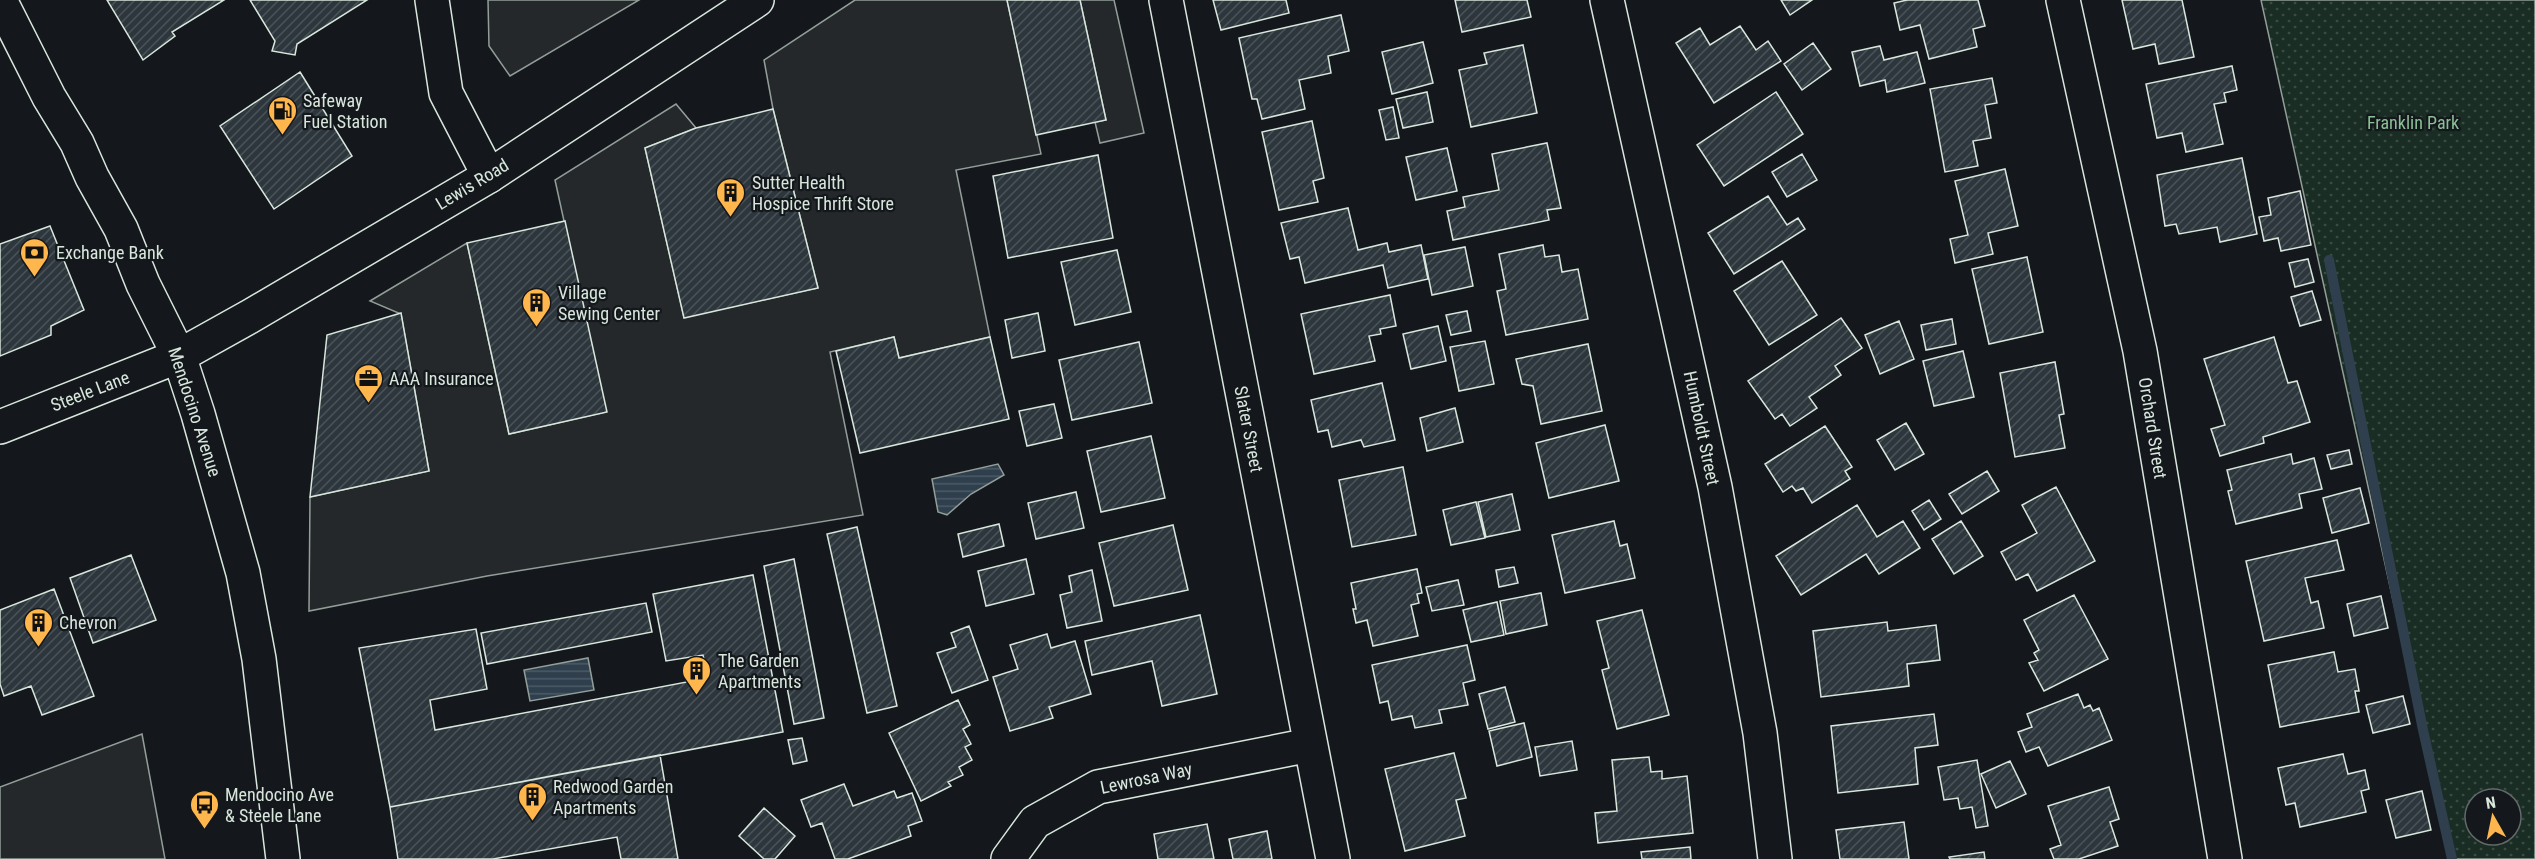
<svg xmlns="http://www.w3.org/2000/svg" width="2535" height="859" font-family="'Roboto Condensed',sans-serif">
	<defs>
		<pattern id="park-dots" width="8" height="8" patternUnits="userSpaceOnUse" patternTransform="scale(1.5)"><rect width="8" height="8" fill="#1a2d24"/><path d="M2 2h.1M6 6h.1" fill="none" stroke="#3b4b43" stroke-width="1.8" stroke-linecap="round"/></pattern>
		<pattern id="water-rules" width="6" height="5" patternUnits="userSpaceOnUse" patternTransform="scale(1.5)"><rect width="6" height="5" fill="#2f3f4d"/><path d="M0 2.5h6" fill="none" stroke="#4c5b66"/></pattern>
		<pattern id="building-hatch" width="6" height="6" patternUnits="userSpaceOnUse" patternTransform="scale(1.5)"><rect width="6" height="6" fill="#2c363c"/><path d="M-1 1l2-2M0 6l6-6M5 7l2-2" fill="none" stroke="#4a5358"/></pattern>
	</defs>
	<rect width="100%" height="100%" fill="#14181c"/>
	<path fill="url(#park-dots)" stroke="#939e99" stroke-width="1.5" fill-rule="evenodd" d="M 2261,0 L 2535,0 L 2535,859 L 2450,859 ZM 2475,799 L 2511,799 L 2511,835 L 2475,835 Z"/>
	<path fill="#24282b" stroke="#939e99" stroke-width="1.5" d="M 488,0 L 639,0 L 510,76 L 489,46 Z
		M 855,0 L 1007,0 L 1041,154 L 956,170 L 990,337 L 899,358 L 894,337 L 830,352 L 863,515 L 487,576 L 309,611 L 310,497 L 429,471 L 401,314 L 370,301 L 467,243 L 509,434 L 606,412 L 555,180 L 676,104 L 696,128 L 645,148 L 684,317 L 818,288 L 773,109 L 764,60 Z
		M 1080,0 L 1114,0 L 1144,133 L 1100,143 L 1095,122 L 1106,120 Z
		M 142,734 L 165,859 L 0,859 L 0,787 Z"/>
	<path fill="url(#water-rules)" stroke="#939e99" stroke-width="1.5" d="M 998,464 L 1004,475 L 971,494 L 947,515 L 938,512 L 932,479 Z
		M 588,658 L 594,690 L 530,701 L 524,670 Z"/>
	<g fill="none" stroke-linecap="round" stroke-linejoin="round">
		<path stroke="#2f3f4d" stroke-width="10" d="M 2329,260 L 2423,730 L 2452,859"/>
	</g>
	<path fill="url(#building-hatch)" stroke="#d8e6dc" stroke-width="1.5" d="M 107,0 L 224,0 L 172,32 L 175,36 L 143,60 Z
		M 250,0 L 367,0 L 297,44 L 295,55 L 272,51 L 275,41 Z
		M 1007,0 L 1080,0 L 1106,120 L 1036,135 Z
		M 1213,0 L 1286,0 L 1289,13 L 1221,30 Z
		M 1455,0 L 1527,0 L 1531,17 L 1462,32 Z
		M 1781,0 L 1812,0 L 1790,15 Z
		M 1907,0 L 1978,0 L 1985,26 L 1973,29 L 1977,47 L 1929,59 L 1920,25 L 1900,30 L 1894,3 Z
		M 2122,0 L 2182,0 L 2194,57 L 2159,64 L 2155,44 L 2133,49 Z
		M 1341,15 L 1349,51 L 1328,56 L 1331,73 L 1299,80 L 1305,109 L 1262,119 L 1257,99 L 1252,99 L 1239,38 Z
		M 1740,26 L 1756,50 L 1768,41 L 1781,61 L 1714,103 L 1676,43 L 1700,28 L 1710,45 Z
		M 1423,42 L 1433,83 L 1392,94 L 1382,52 Z
		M 1813,43 L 1831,69 L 1802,90 L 1784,64 Z
		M 1523,45 L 1537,113 L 1471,127 L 1459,70 L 1487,64 L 1484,53 Z
		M 1880,46 L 1884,60 L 1917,52 L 1925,83 L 1887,92 L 1885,80 L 1860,86 L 1852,52 Z
		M 2232,66 L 2237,90 L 2224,93 L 2226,102 L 2214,104 L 2223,144 L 2186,152 L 2182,133 L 2157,138 L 2146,84 Z
		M 300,72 L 352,156 L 274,209 L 220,126 Z
		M 1992,78 L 1997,103 L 1985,105 L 1991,138 L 1973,141 L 1978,166 L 1945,172 L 1930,89 Z
		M 1427,92 L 1433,122 L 1403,128 L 1396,99 Z
		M 1776,92 L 1803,134 L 1724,186 L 1697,145 Z
		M 1393,107 L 1399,138 L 1386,140 L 1379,110 Z
		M 773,109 L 818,288 L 684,318 L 645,148 L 696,128 Z
		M 1312,121 L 1324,178 L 1313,181 L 1318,202 L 1279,210 L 1262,132 Z
		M 1547,143 L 1561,208 L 1547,210 L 1549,220 L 1453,240 L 1447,211 L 1465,207 L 1463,197 L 1499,190 L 1492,154 Z
		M 1447,148 L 1457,191 L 1416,200 L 1406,157 Z
		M 1802,154 L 1817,180 L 1787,197 L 1772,172 Z
		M 1098,155 L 1113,238 L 1008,258 L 993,176 Z
		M 2242,158 L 2257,234 L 2220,242 L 2217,227 L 2179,234 L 2176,224 L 2165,226 L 2157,175 Z
		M 2005,169 L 2018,226 L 1988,233 L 1993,254 L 1955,263 L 1950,239 L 1968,235 L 1955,181 Z
		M 2300,191 L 2311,245 L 2281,251 L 2278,238 L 2264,241 L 2259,217 L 2271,215 L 2268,198 Z
		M 1768,196 L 1787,225 L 1798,218 L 1805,229 L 1734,274 L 1708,233 Z
		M 1348,208 L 1358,250 L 1387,243 L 1389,252 L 1421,245 L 1428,279 L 1388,288 L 1383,265 L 1305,283 L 1299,257 L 1290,259 L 1281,223 Z
		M 565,221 L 607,412 L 509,434 L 467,243 Z
		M 50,226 L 84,310 L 51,326 L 51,335 L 0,356 L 0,244 Z
		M 1543,245 L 1545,257 L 1559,255 L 1562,272 L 1578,269 L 1588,319 L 1506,335 L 1497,291 L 1506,289 L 1499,254 Z
		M 1465,247 L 1473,286 L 1432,295 L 1424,255 Z
		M 1117,250 L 1131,312 L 1075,325 L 1061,262 Z
		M 2027,257 L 2043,332 L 1989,344 L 1972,269 Z
		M 2308,259 L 2314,282 L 2295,287 L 2289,263 Z
		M 1782,261 L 1817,315 L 1769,345 L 1734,291 Z
		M 2312,291 L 2321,320 L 2300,326 L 2291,297 Z
		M 1390,295 L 1396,326 L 1380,329 L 1381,334 L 1369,336 L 1375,361 L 1314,374 L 1301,314 Z
		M 1467,311 L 1471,331 L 1451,335 L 1446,315 Z
		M 401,313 L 429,471 L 310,497 L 327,335 Z
		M 1038,313 L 1045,351 L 1012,358 L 1005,320 Z
		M 1841,318 L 1862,348 L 1835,366 L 1841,375 L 1809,397 L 1817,408 L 1790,426 L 1782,414 L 1775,419 L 1748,381 Z
		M 1952,319 L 1956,344 L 1926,350 L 1921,325 Z
		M 1899,321 L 1914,359 L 1880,374 L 1865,335 Z
		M 1438,326 L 1446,361 L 1411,369 L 1403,334 Z
		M 894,337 L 899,358 L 990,337 L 1009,419 L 860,453 L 836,351 Z
		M 2274,337 L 2288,383 L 2297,381 L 2310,422 L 2263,437 L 2264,443 L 2220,456 L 2211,429 L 2225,425 L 2204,359 Z
		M 1485,341 L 1494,384 L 1459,391 L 1450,347 Z
		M 1139,342 L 1152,403 L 1072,420 L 1059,360 Z
		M 1588,344 L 1602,411 L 1541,424 L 1533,386 L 1522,384 L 1516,359 Z
		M 1963,351 L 1974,397 L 1934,406 L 1923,361 Z
		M 2055,362 L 2064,414 L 2059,415 L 2065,448 L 2015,457 L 2000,373 Z
		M 1382,383 L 1395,440 L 1364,447 L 1361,440 L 1332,447 L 1328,430 L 1318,432 L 1311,400 Z
		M 1054,404 L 1062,438 L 1027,446 L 1019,411 Z
		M 1455,408 L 1463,442 L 1427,451 L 1420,418 Z
		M 1906,423 L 1924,454 L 1895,470 L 1877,440 Z
		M 1605,425 L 1619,481 L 1549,498 L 1536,443 Z
		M 1825,426 L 1852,467 L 1845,471 L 1850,479 L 1812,503 L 1803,488 L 1796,491 L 1792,486 L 1783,492 L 1765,464 Z
		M 1151,436 L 1165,498 L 1101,512 L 1087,451 Z
		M 2349,450 L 2352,464 L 2331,469 L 2327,455 Z
		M 2291,454 L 2293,464 L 2314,458 L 2322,489 L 2299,494 L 2302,508 L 2236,524 L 2228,491 L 2232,490 L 2227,470 Z
		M 1403,467 L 1416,535 L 1352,547 L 1339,480 Z
		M 1987,471 L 1999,491 L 1962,514 L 1949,494 Z
		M 2056,487 L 2095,561 L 2037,591 L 2028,574 L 2016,580 L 2001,552 L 2037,533 L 2022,505 Z
		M 2360,488 L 2369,523 L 2332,533 L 2323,498 Z
		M 1076,492 L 1084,528 L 1036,539 L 1028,503 Z
		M 1512,494 L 1520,530 L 1486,537 L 1478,502 Z
		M 1929,500 L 1941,519 L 1924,530 L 1912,511 Z
		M 1476,502 L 1485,538 L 1451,545 L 1443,510 Z
		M 1857,505 L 1877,537 L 1903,521 L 1920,548 L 1879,574 L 1866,554 L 1801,595 L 1776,556 Z
		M 1614,521 L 1620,546 L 1627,544 L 1635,578 L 1565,593 L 1552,535 Z
		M 1961,521 L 1983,556 L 1954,574 L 1932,539 Z
		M 999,524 L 1004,546 L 963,557 L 958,534 Z
		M 1173,525 L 1188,590 L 1114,606 L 1099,543 Z
		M 857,527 L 897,706 L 867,713 L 827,534 Z
		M 2337,540 L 2344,570 L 2305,578 L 2311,603 L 2318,601 L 2324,628 L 2264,641 L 2246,561 Z
		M 131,555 L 156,620 L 93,643 L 70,578 Z
		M 794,559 L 824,718 L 794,724 L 764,566 Z
		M 1026,559 L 1034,594 L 986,606 L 978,571 Z
		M 1514,567 L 1518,583 L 1499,587 L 1496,570 Z
		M 1417,569 L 1422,593 L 1417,594 L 1419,603 L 1411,605 L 1418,636 L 1373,646 L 1367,620 L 1356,623 L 1353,609 L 1356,609 L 1351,583 Z
		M 1092,570 L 1102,621 L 1067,628 L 1060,595 L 1072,592 L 1069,576 Z
		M 753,575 L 783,732 L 390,807 L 359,648 L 476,629 L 487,689 L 430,700 L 435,730 L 708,678 L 703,655 L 666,661 L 653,594 Z
		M 1458,580 L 1464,605 L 1432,611 L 1426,587 Z
		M 54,589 L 94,696 L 42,715 L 31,686 L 4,696 L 0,684 L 0,610 Z
		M 1541,593 L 1547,625 L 1506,634 L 1500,601 Z
		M 2074,595 L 2108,659 L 2044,691 L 2029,663 L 2038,660 L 2034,653 L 2039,650 L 2024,620 Z
		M 2381,596 L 2388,628 L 2354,636 L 2347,604 Z
		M 1497,602 L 1504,635 L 1471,642 L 1463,610 Z
		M 646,603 L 652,632 L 487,664 L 481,633 Z
		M 1642,610 L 1669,715 L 1617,729 L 1602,670 L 1609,668 L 1597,621 Z
		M 1200,615 L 1217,694 L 1162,706 L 1152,661 L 1092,675 L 1085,641 Z
		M 1887,622 L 1888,631 L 1936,625 L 1940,660 L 1907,664 L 1909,686 L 1821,697 L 1813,631 Z
		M 969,626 L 988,680 L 952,693 L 937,653 L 956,647 L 951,633 Z
		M 1047,634 L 1051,648 L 1075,641 L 1091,694 L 1049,707 L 1053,718 L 1010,731 L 993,677 L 1018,669 L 1010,645 Z
		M 1467,645 L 1475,680 L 1463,683 L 1468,705 L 1439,710 L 1442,723 L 1415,728 L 1412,716 L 1392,720 L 1388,701 L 1380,703 L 1372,665 Z
		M 2334,652 L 2338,672 L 2355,669 L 2359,691 L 2355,691 L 2359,712 L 2280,727 L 2268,665 Z
		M 1505,687 L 1515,722 L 1488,729 L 1479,694 Z
		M 2078,694 L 2084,708 L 2090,705 L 2093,711 L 2099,708 L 2112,740 L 2048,766 L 2039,747 L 2026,752 L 2018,732 L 2032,727 L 2027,714 Z
		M 2403,696 L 2410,724 L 2373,733 L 2366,705 Z
		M 958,700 L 970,725 L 963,729 L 971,744 L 965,747 L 972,760 L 959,767 L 963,775 L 948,782 L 951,786 L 921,801 L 889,733 Z
		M 1934,714 L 1938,745 L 1915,748 L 1918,784 L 1838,793 L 1831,726 Z
		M 1524,723 L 1532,757 L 1497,766 L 1489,731 Z
		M 802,738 L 807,761 L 793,764 L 788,740 Z
		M 1572,741 L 1577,770 L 1540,776 L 1535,747 Z
		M 1454,753 L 1466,798 L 1456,800 L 1465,836 L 1405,851 L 1385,769 Z
		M 2343,754 L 2348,774 L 2365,770 L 2369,789 L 2361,791 L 2366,812 L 2300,827 L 2295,803 L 2286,805 L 2278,768 Z
		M 660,755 L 678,859 L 621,859 L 617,837 L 493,859 L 398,859 L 390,807 Z
		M 1649,757 L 1651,772 L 1662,771 L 1662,779 L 1687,776 L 1693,833 L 1598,843 L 1595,813 L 1617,811 L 1612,760 Z
		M 1977,760 L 1988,826 L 1976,828 L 1972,807 L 1960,809 L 1958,798 L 1944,800 L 1938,767 Z
		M 2010,761 L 2026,794 L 1996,808 L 1981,774 Z
		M 844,784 L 853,806 L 894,791 L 897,798 L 912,793 L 922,821 L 908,826 L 911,836 L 848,859 L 835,859 L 822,823 L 811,827 L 801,800 Z
		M 2109,787 L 2119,819 L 2110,822 L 2118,846 L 2079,859 L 2054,859 L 2050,849 L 2061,845 L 2048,806 Z
		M 2422,791 L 2431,830 L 2396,838 L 2386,800 Z
		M 764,808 L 795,836 L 775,859 L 764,859 L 739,836 Z
		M 1904,822 L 1909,859 L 1840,859 L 1836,830 Z
		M 1207,824 L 1214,859 L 1158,859 L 1154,834 Z
		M 1267,831 L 1272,859 L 1233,859 L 1229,839 Z
		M 1690,847 L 1691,859 L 1642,859 L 1641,852 Z
		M 1984,852 L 1985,859 L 1950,859 L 1949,857 Z"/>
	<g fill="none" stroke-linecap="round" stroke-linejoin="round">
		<defs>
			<path id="minor" d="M 432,0 L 446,93 L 489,176
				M 1166,0 L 1333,859
				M 1607,0 L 1715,487 L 1760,733 L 1775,859
				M 2063,0 L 2140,351 L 2225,859
				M 1008,859 L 1035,822 L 1098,787 L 1310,745"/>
			<path id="major" d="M 0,0 L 49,97 L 77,143 L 92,177 L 121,229 L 143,284 L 179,356 L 198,414 L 243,573 L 259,659 L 283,859
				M 0,427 L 179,356 L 249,317 L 489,176 L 757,0"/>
		</defs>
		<use href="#minor" stroke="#d8e6dc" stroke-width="36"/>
		<use href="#major" stroke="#d8e6dc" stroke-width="36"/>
		<use href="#minor" stroke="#14181c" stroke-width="33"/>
		<use href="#major" stroke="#14181c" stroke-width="33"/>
	</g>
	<defs>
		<symbol id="fuel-pin" viewBox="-11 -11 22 30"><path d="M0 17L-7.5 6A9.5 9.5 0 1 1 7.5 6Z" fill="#ffb74d" stroke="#14181c"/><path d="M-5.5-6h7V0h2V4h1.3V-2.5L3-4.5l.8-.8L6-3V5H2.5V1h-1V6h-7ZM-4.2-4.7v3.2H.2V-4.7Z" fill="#111"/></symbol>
		<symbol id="building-pin" viewBox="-11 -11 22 30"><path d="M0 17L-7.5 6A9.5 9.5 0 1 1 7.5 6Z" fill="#ffb74d" stroke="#14181c"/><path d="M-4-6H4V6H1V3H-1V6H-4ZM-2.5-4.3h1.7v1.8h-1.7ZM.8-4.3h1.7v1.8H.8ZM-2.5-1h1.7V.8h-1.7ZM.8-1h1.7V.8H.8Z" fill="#111"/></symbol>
		<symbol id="bank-pin" viewBox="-11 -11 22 30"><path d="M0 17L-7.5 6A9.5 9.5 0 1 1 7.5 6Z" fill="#ffb74d" stroke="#14181c"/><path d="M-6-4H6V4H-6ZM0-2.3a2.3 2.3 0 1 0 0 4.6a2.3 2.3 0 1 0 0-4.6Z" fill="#111"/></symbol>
		<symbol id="office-pin" viewBox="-11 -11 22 30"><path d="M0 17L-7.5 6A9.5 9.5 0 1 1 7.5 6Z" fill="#ffb74d" stroke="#14181c"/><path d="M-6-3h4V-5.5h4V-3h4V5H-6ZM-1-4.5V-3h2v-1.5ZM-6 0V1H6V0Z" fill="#111"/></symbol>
		<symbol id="bus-pin" viewBox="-11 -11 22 30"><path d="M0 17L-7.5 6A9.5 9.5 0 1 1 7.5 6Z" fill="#ffb74d" stroke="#14181c"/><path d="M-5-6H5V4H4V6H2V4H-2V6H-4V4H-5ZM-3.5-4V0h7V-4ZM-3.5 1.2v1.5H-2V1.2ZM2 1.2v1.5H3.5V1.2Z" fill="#111"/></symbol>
	</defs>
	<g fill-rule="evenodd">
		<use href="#fuel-pin" x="266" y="94" width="33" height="45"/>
		<use href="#building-pin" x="714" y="176" width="33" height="45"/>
		<use href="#bank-pin" x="18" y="236" width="33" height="45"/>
		<use href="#building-pin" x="520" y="286" width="33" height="45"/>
		<use href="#office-pin" x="352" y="362" width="33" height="45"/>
		<use href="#building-pin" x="22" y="606" width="33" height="45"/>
		<use href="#building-pin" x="680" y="654" width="33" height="45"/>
		<use href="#building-pin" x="516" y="780" width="33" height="45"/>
		<use href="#bus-pin" x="188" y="788" width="33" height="45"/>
	</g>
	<g text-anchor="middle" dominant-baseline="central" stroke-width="4.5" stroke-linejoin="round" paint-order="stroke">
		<g font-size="18" fill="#d8e6dc" stroke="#14181c" text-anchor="start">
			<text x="303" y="100">Safeway<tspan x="303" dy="21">Fuel Station</tspan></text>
			<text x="752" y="182">Sutter Health<tspan x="752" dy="21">Hospice Thrift Store</tspan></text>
			<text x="56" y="252">Exchange Bank</text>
			<text x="558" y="292">Village<tspan x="558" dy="21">Sewing Center</tspan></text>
			<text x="389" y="378">AAA Insurance</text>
			<text x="59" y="622">Chevron</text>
			<text x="718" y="660">The Garden<tspan x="718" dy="21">Apartments</tspan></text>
			<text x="553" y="786">Redwood Garden<tspan x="553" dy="21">Apartments</tspan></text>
			<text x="225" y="794">Mendocino Ave<tspan x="225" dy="21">&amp; Steele Lane</tspan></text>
		</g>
		<g font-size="18" fill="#8ac095" stroke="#14181c">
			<text x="2413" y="122">Franklin Park</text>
		</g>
		<g font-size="18" fill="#d8e6dc" stroke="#14181c">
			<text transform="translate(472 184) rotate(-31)">Lewis Road</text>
			<text transform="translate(90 391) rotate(-21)">Steele Lane</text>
			<text transform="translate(195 412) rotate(72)">Mendocino Avenue</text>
			<text transform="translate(1702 428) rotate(78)">Humboldt Street</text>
			<text transform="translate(2153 428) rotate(81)">Orchard Street</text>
			<text transform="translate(1249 429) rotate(79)">Slater Street</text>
			<text transform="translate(1146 778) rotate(-12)">Lewrosa Way</text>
		</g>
	</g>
	<g transform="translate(2493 817) rotate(351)"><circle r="28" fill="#14181c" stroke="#626a69" stroke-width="1.5"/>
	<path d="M0-4.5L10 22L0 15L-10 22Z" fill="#ffb74d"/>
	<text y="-9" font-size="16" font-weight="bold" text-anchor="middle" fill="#d8e6dc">N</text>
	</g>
</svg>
